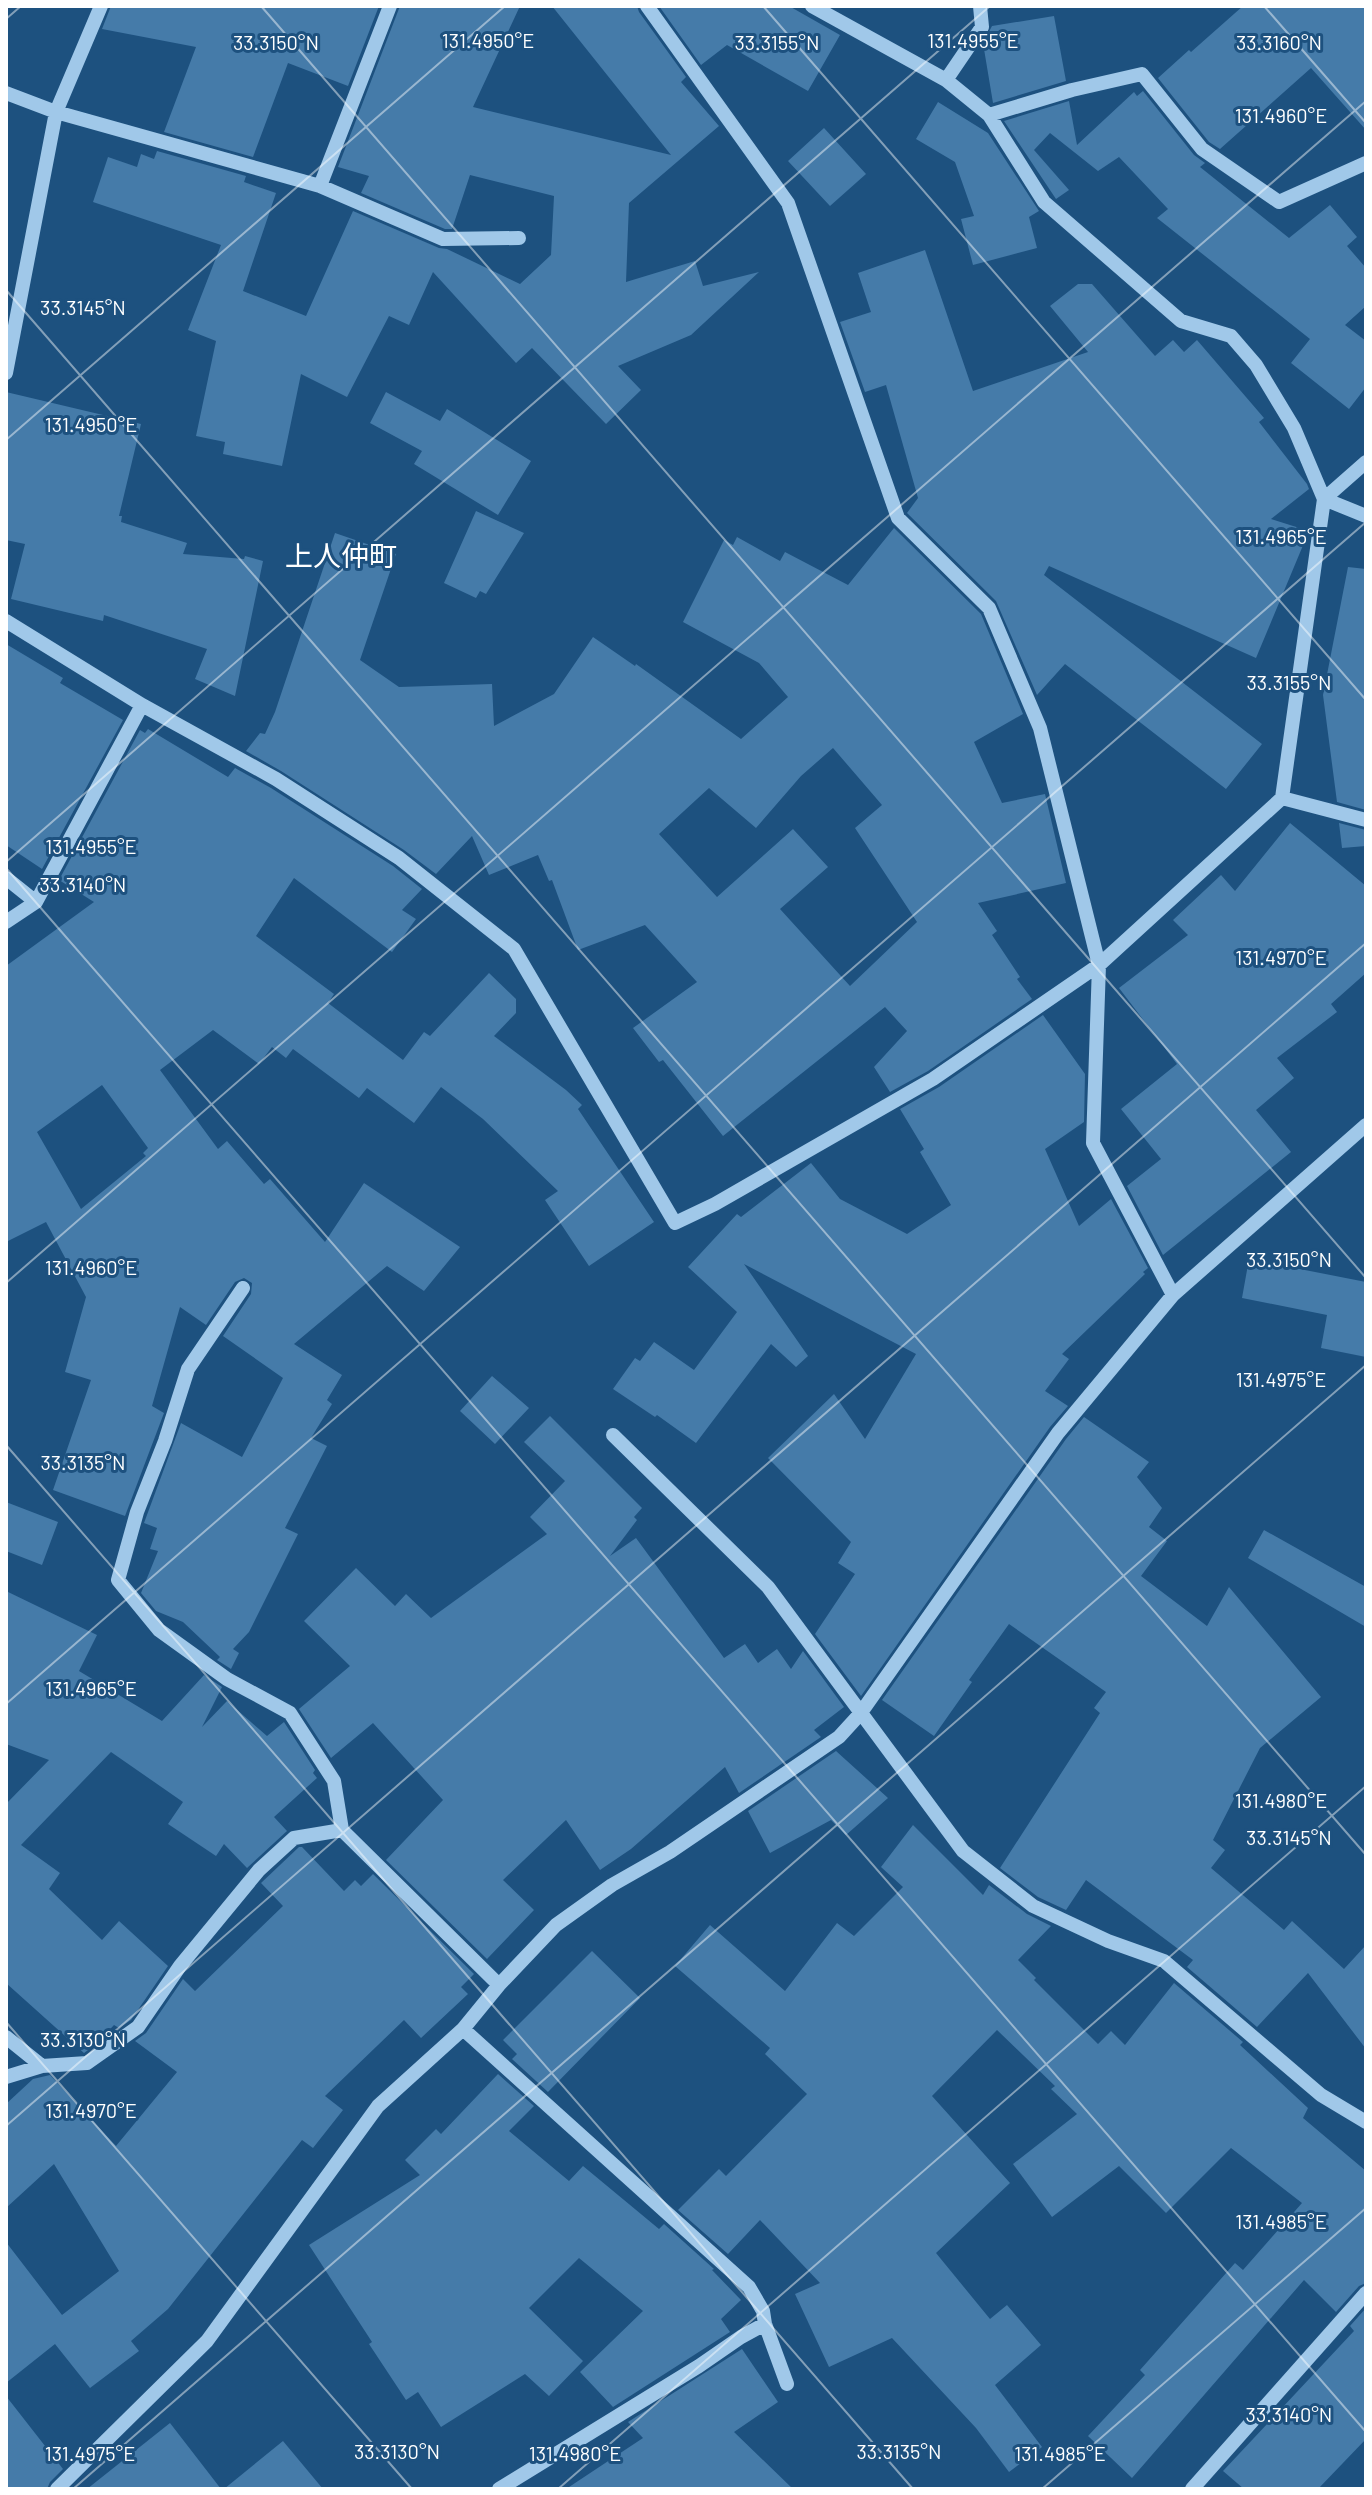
<svg xmlns="http://www.w3.org/2000/svg" width="1372" height="2495" font-family="Barlow,'Noto Sans JP',sans-serif">
	<rect width="100%" height="100%" fill="#1d517f"/>
	<path fill="#457ba9" fill-rule="evenodd" d="M 111,6 L 379,6 L 348,86 L 288,63 L 253,157 L 164,132 L 196,47 L 102,29 Z
		M 400,6 L 520,6 L 473,107 L 671,155 L 552,6 L 637,6 L 639,12 L 686,77 L 681,82 L 719,126 L 629,203 L 626,282 L 695,261 L 703,286 L 759,272 L 691,335 L 618,366 L 641,390 L 606,424 L 532,348 L 516,363 L 433,272 L 409,325 L 389,316 L 347,397 L 301,374 L 282,466 L 223,454 L 225,442 L 196,436 L 216,341 L 188,330 L 221,245 L 93,202 L 108,157 L 137,167 L 141,154 L 154,159 L 157,151 L 246,176 L 244,182 L 276,193 L 243,291 L 306,316 L 353,211 L 439,248 L 447,249 L 520,284 L 551,255 L 554,196 L 470,175 L 452,229 L 445,229 L 361,193 L 369,176 L 338,167 Z
		M 659,6 L 789,6 L 840,35 L 808,91 L 727,45 L 701,65 Z
		M 1243,6 L 1366,6 L 1366,130 L 1311,68 L 1220,149 L 1209,142 L 1158,78 L 1189,50 L 1191,52 Z
		M 1054,16 L 1066,81 L 993,103 L 983,43 L 992,26 Z
		M 1143,91 L 1194,155 L 1205,163 L 1200,167 L 1289,238 L 1330,205 L 1357,237 L 1347,246 L 1366,268 L 1366,306 L 1345,325 L 1366,341 L 1366,387 L 1349,409 L 1291,363 L 1310,339 L 1157,218 L 1168,209 L 1119,157 L 1098,171 L 1050,133 L 1034,150 L 1069,190 L 1056,199 L 1004,121 L 1069,101 L 1077,145 L 1134,92 L 1137,96 Z
		M 938,102 L 988,133 L 1039,211 L 1029,217 L 1037,248 L 973,265 L 961,219 L 974,216 L 955,162 L 916,139 Z
		M 824,128 L 866,174 L 830,206 L 788,161 Z
		M 925,250 L 973,391 L 1088,352 L 1050,306 L 1078,284 L 1092,284 L 1155,356 L 1173,340 L 1184,352 L 1197,340 L 1264,418 L 1259,422 L 1307,484 L 1309,489 L 1271,519 L 1309,531 L 1256,658 L 1049,566 L 1044,575 L 1262,744 L 1226,789 L 1065,664 L 1037,695 L 996,601 L 907,513 L 918,498 L 886,385 L 865,392 L 840,322 L 871,312 L 858,273 Z
		M 6,392 L 141,424 L 119,516 L 122,516 L 121,522 L 187,543 L 183,554 L 244,559 L 245,556 L 263,561 L 235,696 L 195,679 L 207,649 L 104,615 L 103,621 L 11,599 L 25,544 L 6,540 Z
		M 386,392 L 440,421 L 447,409 L 531,461 L 498,515 L 414,464 L 422,451 L 370,423 Z
		M 476,511 L 524,533 L 486,594 L 480,591 L 476,598 L 444,583 Z
		M 894,528 L 981,614 L 1023,714 L 974,742 L 1002,803 L 1045,794 L 1066,883 L 978,903 L 997,931 L 992,935 L 1020,977 L 1017,979 L 1032,999 L 928,1071 L 890,1092 L 874,1067 L 907,1031 L 885,1007 L 723,1136 L 663,1060 L 659,1062 L 633,1028 L 697,982 L 645,925 L 578,950 L 552,880 L 549,881 L 538,855 L 489,875 L 472,836 L 436,874 L 404,850 L 281,771 L 246,751 L 260,733 L 265,734 L 275,712 L 335,533 L 396,554 L 360,660 L 399,687 L 492,684 L 494,726 L 554,694 L 593,637 L 635,666 L 636,664 L 741,739 L 788,697 L 759,663 L 683,622 L 724,540 L 733,545 L 737,537 L 780,561 L 785,552 L 848,585 ZM 833,748 L 882,805 L 855,828 L 917,922 L 850,986 L 780,909 L 828,867 L 793,829 L 717,897 L 659,834 L 709,788 L 756,828 L 801,776 Z
		M 1348,567 L 1366,569 L 1366,810 L 1337,802 L 1323,695 Z
		M 6,644 L 63,678 L 60,683 L 123,720 L 42,869 L 6,845 Z
		M 148,729 L 228,777 L 235,768 L 271,788 L 393,866 L 422,889 L 402,910 L 416,919 L 392,952 L 294,878 L 256,936 L 334,994 L 328,1003 L 403,1060 L 424,1032 L 430,1036 L 489,973 L 516,999 L 516,1013 L 494,1036 L 566,1090 L 582,1105 L 578,1109 L 654,1222 L 589,1266 L 545,1200 L 558,1191 L 483,1119 L 441,1087 L 414,1123 L 367,1088 L 359,1098 L 293,1049 L 286,1058 L 272,1047 L 259,1064 L 213,1030 L 160,1070 L 218,1149 L 227,1141 L 264,1184 L 270,1179 L 325,1242 L 364,1183 L 460,1247 L 424,1291 L 387,1266 L 294,1344 L 342,1375 L 327,1400 L 332,1404 L 311,1438 L 327,1446 L 285,1528 L 298,1534 L 249,1632 L 233,1649 L 239,1653 L 231,1669 L 217,1660 L 220,1657 L 183,1622 L 156,1611 L 141,1593 L 158,1551 L 150,1549 L 157,1528 L 144,1523 L 181,1423 L 242,1457 L 283,1378 L 223,1336 L 251,1294 L 252,1283 L 244,1278 L 235,1282 L 206,1325 L 180,1307 L 152,1406 L 164,1413 L 125,1516 L 53,1490 L 91,1380 L 65,1372 L 86,1297 L 46,1222 L 6,1242 L 6,966 L 94,902 L 59,880 L 140,730 L 145,733 ZM 102,1085 L 148,1148 L 143,1153 L 146,1156 L 81,1209 L 37,1132 Z
		M 1290,823 L 1366,886 L 1366,973 L 1331,1004 L 1337,1012 L 1277,1058 L 1294,1078 L 1256,1110 L 1291,1152 L 1163,1255 L 1127,1186 L 1161,1159 L 1121,1109 L 1177,1064 L 1119,988 L 1188,935 L 1173,920 L 1221,875 L 1235,891 Z
		M 1339,823 L 1366,830 L 1366,846 L 1342,848 Z
		M 1043,1015 L 1085,1074 L 1084,1122 L 1045,1149 L 1079,1226 L 1111,1199 L 1148,1268 L 1143,1272 L 1145,1274 L 1062,1354 L 1069,1359 L 1045,1391 L 1068,1406 L 1050,1427 L 861,1696 L 815,1634 L 855,1574 L 838,1563 L 851,1542 L 768,1458 L 834,1394 L 865,1439 L 916,1354 L 744,1264 L 808,1356 L 796,1367 L 771,1344 L 696,1443 L 657,1415 L 655,1417 L 613,1389 L 635,1358 L 640,1361 L 654,1342 L 694,1370 L 737,1312 L 688,1267 L 737,1214 L 741,1217 L 811,1163 L 840,1199 L 907,1234 L 951,1205 L 920,1152 L 924,1149 L 900,1109 L 939,1087 Z
		M 1249,1259 L 1366,1282 L 1366,1357 L 1321,1348 L 1327,1315 L 1242,1298 Z
		M 492,1376 L 529,1408 L 495,1444 L 460,1411 Z
		M 550,1416 L 642,1508 L 634,1517 L 637,1520 L 610,1556 L 636,1538 L 724,1658 L 745,1644 L 758,1663 L 777,1649 L 791,1669 L 803,1651 L 844,1707 L 814,1730 L 821,1737 L 739,1793 L 725,1767 L 631,1849 L 600,1870 L 566,1820 L 503,1880 L 534,1910 L 487,1959 L 386,1860 L 443,1800 L 373,1723 L 331,1758 L 299,1709 L 350,1666 L 304,1621 L 356,1568 L 395,1606 L 406,1594 L 431,1618 L 547,1534 L 530,1517 L 565,1481 L 524,1442 Z
		M 1084,1417 L 1149,1462 L 1137,1477 L 1162,1508 L 1149,1527 L 1167,1541 L 1141,1576 L 1207,1626 L 1229,1587 L 1321,1697 L 1260,1748 L 1213,1840 L 1225,1850 L 1211,1868 L 1284,1930 L 1292,1921 L 1344,1969 L 1366,1945 L 1366,2049 L 1308,1973 L 1257,2027 L 1187,1967 L 1193,1960 L 1086,1880 L 1066,1910 L 1038,1897 L 1000,1868 L 1100,1713 L 1094,1708 L 1106,1692 L 1009,1624 L 969,1680 L 972,1682 L 934,1736 L 882,1700 L 1066,1439 Z
		M 6,1502 L 58,1522 L 42,1565 L 6,1551 Z
		M 1264,1530 L 1366,1587 L 1366,1627 L 1248,1558 Z
		M 6,1591 L 97,1635 L 79,1671 L 162,1721 L 204,1675 L 222,1687 L 202,1727 L 227,1701 L 267,1736 L 284,1722 L 315,1770 L 313,1773 L 317,1778 L 274,1817 L 287,1831 L 247,1868 L 224,1844 L 216,1856 L 168,1824 L 183,1802 L 111,1752 L 21,1845 L 60,1873 L 49,1889 L 102,1940 L 119,1921 L 168,1966 L 131,2020 L 119,2028 L 114,2025 L 96,2044 L 84,2053 L 6,1983 L 6,1804 L 49,1760 L 6,1744 Z
		M 836,1751 L 888,1798 L 846,1835 L 831,1820 L 770,1853 L 748,1811 Z
		M 913,1825 L 983,1895 L 989,1885 L 1027,1914 L 1051,1926 L 1018,1960 L 1036,1978 L 1034,1980 L 1098,2044 L 1111,2031 L 1125,2045 L 1174,1983 L 1243,2042 L 1240,2045 L 1308,2108 L 1303,2118 L 1366,2171 L 1366,2283 L 1359,2286 L 1336,2312 L 1304,2280 L 1132,2478 L 1088,2436 L 1145,2375 L 1140,2370 L 1235,2263 L 1243,2270 L 1302,2203 L 1231,2148 L 1166,2213 L 1119,2166 L 1052,2217 L 1013,2164 L 1077,2114 L 1051,2089 L 1055,2086 L 997,2030 L 932,2096 L 1010,2183 L 936,2253 L 990,2319 L 1007,2305 L 1041,2345 L 995,2385 L 1042,2447 L 1009,2472 L 976,2428 L 892,2338 L 829,2367 L 795,2294 L 820,2283 L 760,2220 L 728,2254 L 678,2210 L 719,2169 L 726,2176 L 807,2094 L 765,2054 L 770,2048 L 675,1966 L 710,1925 L 785,1991 L 837,1923 L 854,1936 L 903,1887 L 881,1867 Z
		M 299,1847 L 302,1847 L 344,1891 L 355,1880 L 361,1886 L 373,1874 L 474,1974 L 461,1987 L 468,1994 L 421,2038 L 404,2020 L 325,2096 L 343,2110 L 313,2148 L 302,2140 L 168,2309 L 131,2341 L 139,2351 L 90,2388 L 55,2344 L 6,2383 L 6,2242 L 62,2315 L 119,2271 L 54,2164 L 6,2208 L 6,2104 L 33,2079 L 50,2075 L 116,2146 L 177,2072 L 135,2041 L 146,2033 L 183,1979 L 195,1991 L 283,1906 L 261,1883 Z
		M 592,1951 L 640,1998 L 548,2092 L 512,2059 L 517,2054 L 503,2040 Z
		M 498,2074 L 534,2106 L 509,2131 L 569,2181 L 583,2166 L 659,2229 L 664,2224 L 714,2269 L 712,2270 L 741,2300 L 721,2319 L 730,2332 L 613,2407 L 580,2372 L 643,2311 L 579,2258 L 529,2308 L 583,2361 L 549,2396 L 525,2374 L 441,2427 L 418,2392 L 406,2400 L 369,2344 L 372,2342 L 309,2245 L 420,2175 L 405,2160 L 436,2129 L 441,2134 Z
		M 1366,2308 L 1366,2439 L 1318,2489 L 1244,2489 L 1223,2471 L 1354,2331 L 1350,2326 Z
		M 742,2349 L 778,2402 L 734,2432 L 793,2489 L 566,2489 L 643,2438 L 628,2422 Z
		M 6,2396 L 63,2469 L 50,2482 L 47,2489 L 6,2489 Z
		M 170,2423 L 221,2489 L 87,2489 Z
		M 283,2441 L 323,2489 L 224,2489 Z"/>
	<g fill="none" stroke-linecap="round" stroke-linejoin="round">
		<path stroke="#a0c8e9" stroke-width="14" d="M 647,6 L 788,203 L 898,518 L 989,608 L 1040,728 L 1099,965 L 1093,1143 L 1173,1295
			M 812,6 L 946,80 L 989,115 L 1044,202 L 1181,321 L 1231,336 L 1256,365 L 1294,428 L 1324,499 L 1366,516
			M 946,80 L 982,27 L 980,6
			M 6,93 L 56,112 L 320,186 L 390,6
			M 989,115 L 1072,90 L 1142,74 L 1202,149 L 1279,202 L 1366,163
			M 320,186 L 443,239 L 519,238
			M 6,373 L 56,112 L 101,6
			M 6,621 L 142,705
			M 1282,798 L 1366,820
			M 6,878 L 36,902
			M 6,922 L 36,902 L 142,705 L 276,779 L 399,858 L 514,949 L 675,1223 L 715,1204 L 933,1079 L 1099,965 L 1282,798 L 1324,499 L 1366,462
			M 243,1288 L 188,1369 L 165,1441 L 137,1512 L 118,1580 L 159,1630 L 227,1679 L 290,1713 L 334,1781 L 342,1830 L 499,1985
			M 613,1435 L 768,1587 L 963,1851 L 1033,1906 L 1108,1941 L 1164,1961 L 1321,2095 L 1366,2122
			M 463,2029 L 749,2287 L 763,2311 L 765,2324 L 741,2337 L 699,2366 L 499,2489
			M 6,2037 L 42,2066
			M 6,2077 L 42,2066 L 87,2063 L 138,2027 L 180,1966 L 259,1870 L 294,1838 L 342,1830
			M 765,2324 L 787,2384
			M 57,2489 L 207,2341 L 378,2106 L 463,2029 L 499,1985 L 556,1925 L 612,1885 L 670,1852 L 839,1737 L 860,1714 L 1058,1433 L 1173,1295 L 1366,1125
			M 1192,2489 L 1366,2293"/>
	</g>
	<path fill="none" stroke="#fff" stroke-width="2" stroke-opacity="0.45" d="M 261,6 L 1366,1278M 763,6 L 1366,700M 1264,6 L 1366,123M 6,19 L 21,6M 6,290 L 1366,1855M 6,440 L 505,6M 6,862 L 990,6M 6,868 L 1366,2432M 6,1283 L 1366,101M 6,1445 L 913,2489M 6,1704 L 1366,522M 6,2022 L 412,2489M 6,2126 L 1366,943M 73,2489 L 1366,1365M 558,2489 L 1366,1786M 1042,2489 L 1366,2208"/>
	<g text-anchor="middle" dominant-baseline="central" stroke-width="6" stroke-linejoin="round" paint-order="stroke">
		<g font-size="28" fill="#fff" stroke="#1d517f">
			<text x="341" y="555">上人仲町</text>
		</g>
	</g>
	<g font-size="20" text-anchor="middle" fill="#fff" stroke="#1d517f" stroke-width="6" stroke-linejoin="round" paint-order="stroke">
		<text x="488" y="48">131.4950°E</text>
		<text x="973" y="48">131.4955°E</text>
		<text x="276" y="50">33.3150°N</text>
		<text x="777" y="50">33.3155°N</text>
		<text x="1279" y="50">33.3160°N</text>
		<text x="1281" y="123">131.4960°E</text>
		<text x="83" y="315">33.3145°N</text>
		<text x="91" y="432">131.4950°E</text>
		<text x="1281" y="544">131.4965°E</text>
		<text x="1289" y="690">33.3155°N</text>
		<text x="91" y="854">131.4955°E</text>
		<text x="83" y="892">33.3140°N</text>
		<text x="1281" y="965">131.4970°E</text>
		<text x="1289" y="1267">33.3150°N</text>
		<text x="91" y="1275">131.4960°E</text>
		<text x="1281" y="1387">131.4975°E</text>
		<text x="83" y="1470">33.3135°N</text>
		<text x="91" y="1696">131.4965°E</text>
		<text x="1281" y="1808">131.4980°E</text>
		<text x="1289" y="1845">33.3145°N</text>
		<text x="83" y="2047">33.3130°N</text>
		<text x="91" y="2118">131.4970°E</text>
		<text x="1281" y="2229">131.4985°E</text>
		<text x="1289" y="2422">33.3140°N</text>
		<text x="397" y="2459">33.3130°N</text>
		<text x="899" y="2459">33.3135°N</text>
		<text x="90" y="2461">131.4975°E</text>
		<text x="575" y="2461">131.4980°E</text>
		<text x="1060" y="2461">131.4985°E</text>
	</g>
	<rect width="1372" height="2495" fill="none" stroke="#ffffff" stroke-width="16"/>
</svg>
